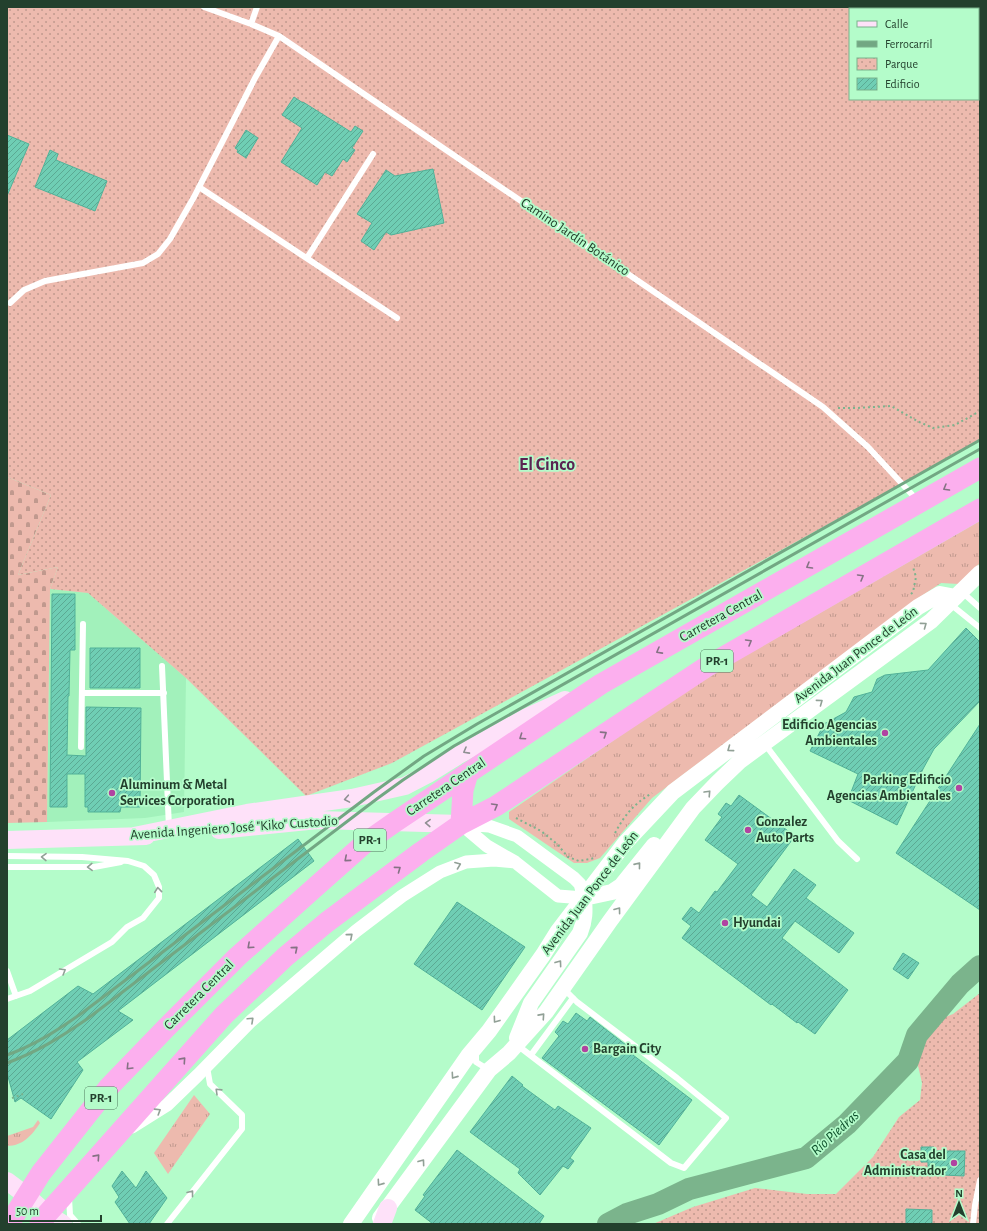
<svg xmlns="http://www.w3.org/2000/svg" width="987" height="1231" font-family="'Alegreya Sans',sans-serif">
	<defs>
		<pattern id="grass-tufts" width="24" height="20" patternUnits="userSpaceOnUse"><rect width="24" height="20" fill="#edbaae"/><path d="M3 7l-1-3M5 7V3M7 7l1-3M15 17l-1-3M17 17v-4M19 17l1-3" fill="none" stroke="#c0998e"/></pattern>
		<pattern id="cemetery-stones" width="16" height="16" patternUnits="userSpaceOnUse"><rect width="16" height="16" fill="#edbaae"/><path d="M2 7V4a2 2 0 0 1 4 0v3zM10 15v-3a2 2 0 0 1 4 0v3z" fill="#c0998e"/></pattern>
		<pattern id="park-dots" width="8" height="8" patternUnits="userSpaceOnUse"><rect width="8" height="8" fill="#edbaae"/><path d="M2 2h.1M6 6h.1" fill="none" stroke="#c0998e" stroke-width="1.8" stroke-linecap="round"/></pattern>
		<pattern id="building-hatch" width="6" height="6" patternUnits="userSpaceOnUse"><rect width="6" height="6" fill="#6fceb4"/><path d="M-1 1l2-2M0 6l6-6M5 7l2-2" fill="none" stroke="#5ba993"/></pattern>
	</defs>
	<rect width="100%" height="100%" fill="#b4fcca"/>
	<path fill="#a2f1bb" d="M 50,589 L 88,593 L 186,678 L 184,812 L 145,818 L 47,822 Z"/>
	<path fill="url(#grass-tufts)" d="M 980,521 L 980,563 L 959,584 L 941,583 L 917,599 L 652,798 L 600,858 L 587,863 L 574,863 L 509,819 L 509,812 L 680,695 L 731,664 Z
		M 194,1095 L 210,1114 L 168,1174 L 154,1153 Z
		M 38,1120 L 40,1123 C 32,1135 23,1146 7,1146 L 7,1136 L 33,1127 Z"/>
	<path fill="url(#cemetery-stones)" d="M 7,477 L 51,495 L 18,575 L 58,567 L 50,589 L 47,822 L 7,823 Z"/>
	<path fill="url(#park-dots)" fill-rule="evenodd" d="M 7,7 L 980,7 L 980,441 L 392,763 L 306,796 L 186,678 L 88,593 L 50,589 L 58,567 L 18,575 L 51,495 L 7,477 ZM 850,9 L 978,9 L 978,99 L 850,99 Z
		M 980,993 L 980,1224 L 653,1224 L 693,1207 L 755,1188 L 807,1194 L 836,1194 L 873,1157 L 899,1117 L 920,1100 L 922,1083 L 910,1031 L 953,1014 Z"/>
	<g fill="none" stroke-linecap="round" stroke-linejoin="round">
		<path stroke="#7bb48c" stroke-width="22" d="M 608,1224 L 627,1214 L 658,1204 L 689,1189 L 806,1158 L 847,1124 L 908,1061 L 917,1035 L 960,984 L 980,966"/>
	</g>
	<path fill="url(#building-hatch)" stroke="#51b198" d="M 294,97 L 303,103 L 303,102 L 351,132 L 355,126 L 363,131 L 352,148 L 355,150 L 347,162 L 343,159 L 332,176 L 325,172 L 317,185 L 281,162 L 302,128 L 282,115 Z
		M 246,130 L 258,138 L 246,158 L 237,152 L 238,150 L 235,148 Z
		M 7,135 L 29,144 L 7,196 Z
		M 50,150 L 58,154 L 56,160 L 107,181 L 95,211 L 35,187 Z
		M 433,169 L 444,223 L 391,235 L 386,232 L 374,250 L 361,241 L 372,223 L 357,214 L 386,170 L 395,176 Z
		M 52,594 L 75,594 L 75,650 L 70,650 L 69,696 L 68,696 L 67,755 L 86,756 L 86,707 L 141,708 L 140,807 L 121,807 L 120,812 L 88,812 L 88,807 L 85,807 L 85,774 L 67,774 L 67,807 L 50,807 Z
		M 966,628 L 980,642 L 980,701 L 934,749 L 923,769 L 897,825 L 848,800 L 858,774 L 810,751 L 824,724 L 846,712 L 854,697 L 872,692 L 877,679 L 885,675 L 928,670 Z
		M 90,648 L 140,648 L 140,688 L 90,688 Z
		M 980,724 L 980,910 L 896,853 Z
		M 739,795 L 795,836 L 751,895 L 767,907 L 794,869 L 816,885 L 806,898 L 854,933 L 839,953 L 795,921 L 782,938 L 848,990 L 815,1034 L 798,1022 L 797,1023 L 772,1004 L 771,1005 L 682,938 L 691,926 L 682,919 L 691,907 L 699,913 L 715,891 L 717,892 L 738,864 L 705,840 L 722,817 L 718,814 L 726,803 L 731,806 Z
		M 298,839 L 314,861 L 118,1011 L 133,1020 L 77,1062 L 83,1070 L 51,1119 L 21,1098 L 15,1102 L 7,1073 L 7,1040 L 78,986 L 93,994 Z
		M 457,902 L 525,947 L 482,1010 L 414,964 Z
		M 903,953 L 919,963 L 908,979 L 893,969 Z
		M 576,1013 L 587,1021 L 590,1017 L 595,1021 L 635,1052 L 633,1055 L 692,1100 L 659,1145 L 542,1058 L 559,1036 L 555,1032 L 563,1021 L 568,1024 Z
		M 512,1076 L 523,1085 L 522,1086 L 555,1110 L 558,1106 L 591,1128 L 570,1158 L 574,1161 L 568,1169 L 563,1166 L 540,1195 L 518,1173 L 520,1169 L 470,1132 Z
		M 921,1147 L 934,1147 L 934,1151 L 965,1151 L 964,1176 L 943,1175 L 943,1174 L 928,1173 L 928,1162 L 921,1162 Z
		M 457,1150 L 544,1216 L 539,1224 L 433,1224 L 415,1210 L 425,1196 L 423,1195 Z
		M 122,1171 L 136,1188 L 146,1171 L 167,1198 L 149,1224 L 130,1224 L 115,1202 L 119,1197 L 112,1186 Z
		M 906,1209 L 932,1210 L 932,1224 L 906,1224 Z"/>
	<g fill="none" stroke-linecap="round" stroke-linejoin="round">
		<path stroke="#7cb38d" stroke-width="2" stroke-dasharray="2 3" stroke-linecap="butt" d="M 838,408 L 856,408 L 891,406 L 917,421 L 933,428 L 955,425 L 980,411
			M 911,594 L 913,592 L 916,577 L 913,567
			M 516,818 L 541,831 L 557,844 L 568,857 L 579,861 L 595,858
			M 615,833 C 626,813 633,805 652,793
			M 12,1098 L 23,1094"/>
		<path stroke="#fff" stroke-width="6" d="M 204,7 L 251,24 L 279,36 L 823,407 L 868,447 L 918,501
			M 251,24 L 257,7
			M 199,187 L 397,318
			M 307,258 L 373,154
			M 10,303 L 24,290 L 45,281 L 143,263 L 158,254 L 170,239 L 194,197 L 255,78 L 279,36
			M 962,592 L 980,608
			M 949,603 L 980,628
			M 162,666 L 169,828
			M 82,693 L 164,693
			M 764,743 L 838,841 L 857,859
			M 81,747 L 83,624
			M 7,856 L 82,857 L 128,861 L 144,866 L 154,875 L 159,887 L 159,898 L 143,918 L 127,927 L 112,942 L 30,991 L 7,999
			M 7,867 L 94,867 L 121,862
			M 7,971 L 16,996
			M 517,1045 L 671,1163 L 684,1168 L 726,1118 L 677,1078 L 577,1002 L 563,988
			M 476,1053 L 476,1062 L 489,1070
			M 531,1055 L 573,998
			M 69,1198 L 70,1215 L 78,1224
			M 167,1224 L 242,1129 L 242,1115 L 210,1084 L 207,1067
			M 973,1224 L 975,1205 L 980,1180"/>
		<path stroke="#fff" stroke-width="13" d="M 461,824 L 489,826 L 517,836 L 574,878 L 580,884 L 584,898 L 558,896 L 515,862 L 487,846 Z
			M 132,1127 L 167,1105 L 198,1075 L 251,1021 L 356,931 L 402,896 L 440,872 L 466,862 L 494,860 L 515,862"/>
		<path stroke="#fff" stroke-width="16" d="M 584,898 L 612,892 L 621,886 L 654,845
			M 517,1038 L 531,1003 L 580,933 C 585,921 585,911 584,898
			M 380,1218 L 489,1070 L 509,1053 L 546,1012 L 610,921 L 693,808 L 717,783 L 740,761 L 931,621 L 980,573
			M 351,1224 L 468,1056 L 489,1031 L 543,955 L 558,931 L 625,843 L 673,792 L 918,607 L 940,594 L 956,597"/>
		<path stroke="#fee1f9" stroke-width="18" d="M 219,830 L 318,820 L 461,824
			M 134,836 L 247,813 L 352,798 L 405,786 L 428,774 L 457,756 L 525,718 L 565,700
			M 7,840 L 146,836
			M 7,1181 L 27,1196 L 47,1214 L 63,1224
			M 382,1224 L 388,1208"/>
		<path stroke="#fcafee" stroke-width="21" d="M 461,824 L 463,790 L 468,773
			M 9,1224 L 41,1173 L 109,1087 L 166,1028 L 237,957 L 312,890 L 365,843 L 395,822 L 601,684 L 980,468
			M 40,1224 L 47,1214 L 224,1015 L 285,957 L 327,922 L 421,852 L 461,824 L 496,806 L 706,667 L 980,509"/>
		<path stroke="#72a783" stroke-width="3" d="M 7,1055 C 35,1045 58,1030 82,1013 L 374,792 L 424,756 L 477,724 L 980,440
			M 7,1063 C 37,1052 61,1037 87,1019 L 378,798 L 403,780 L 454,746 L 980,449"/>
	</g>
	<defs><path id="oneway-chevron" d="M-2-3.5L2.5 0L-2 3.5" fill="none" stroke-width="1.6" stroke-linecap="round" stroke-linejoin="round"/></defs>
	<g stroke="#857284">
		<use href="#oneway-chevron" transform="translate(946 488) rotate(150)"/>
		<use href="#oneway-chevron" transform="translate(809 566) rotate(150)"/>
		<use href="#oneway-chevron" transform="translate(861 577) rotate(-30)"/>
		<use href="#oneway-chevron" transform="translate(749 642) rotate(-30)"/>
		<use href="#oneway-chevron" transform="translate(659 651) rotate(151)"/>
		<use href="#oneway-chevron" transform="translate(604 734) rotate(-33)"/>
		<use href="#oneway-chevron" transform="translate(522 737) rotate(146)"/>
		<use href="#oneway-chevron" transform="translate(495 806) rotate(-30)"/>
		<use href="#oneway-chevron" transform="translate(347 859) rotate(139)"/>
		<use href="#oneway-chevron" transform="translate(398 869) rotate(-36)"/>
		<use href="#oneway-chevron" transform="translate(250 946) rotate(138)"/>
		<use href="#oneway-chevron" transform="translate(295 949) rotate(-40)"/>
		<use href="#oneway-chevron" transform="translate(183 1060) rotate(-48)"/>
		<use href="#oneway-chevron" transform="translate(129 1067) rotate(134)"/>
		<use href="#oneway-chevron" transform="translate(97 1157) rotate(-48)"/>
	</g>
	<g stroke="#91a096">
		<use href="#oneway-chevron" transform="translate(924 625) rotate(-36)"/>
		<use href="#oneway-chevron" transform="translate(820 702) rotate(-36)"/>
		<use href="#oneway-chevron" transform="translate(730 749) rotate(144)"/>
		<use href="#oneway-chevron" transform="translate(708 793) rotate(-47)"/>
		<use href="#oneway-chevron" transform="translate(44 857) rotate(-179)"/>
		<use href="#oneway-chevron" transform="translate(458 865) rotate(-21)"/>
		<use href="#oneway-chevron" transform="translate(638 865) rotate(-51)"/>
		<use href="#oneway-chevron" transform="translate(90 867) rotate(178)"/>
		<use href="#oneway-chevron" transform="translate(158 890) rotate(-96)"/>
		<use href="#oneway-chevron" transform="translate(618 910) rotate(-53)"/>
		<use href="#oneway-chevron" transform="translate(350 936) rotate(-40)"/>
		<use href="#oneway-chevron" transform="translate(559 963) rotate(-54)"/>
		<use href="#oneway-chevron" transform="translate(63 971) rotate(-31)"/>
		<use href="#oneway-chevron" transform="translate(542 1016) rotate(-48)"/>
		<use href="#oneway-chevron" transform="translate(251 1020) rotate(-43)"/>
		<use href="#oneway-chevron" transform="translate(496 1020) rotate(126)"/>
		<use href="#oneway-chevron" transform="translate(454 1076) rotate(125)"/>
		<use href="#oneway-chevron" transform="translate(218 1091) rotate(-136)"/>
		<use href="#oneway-chevron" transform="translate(158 1111) rotate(-32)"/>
		<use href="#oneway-chevron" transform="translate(422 1162) rotate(-54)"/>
		<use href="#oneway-chevron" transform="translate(380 1183) rotate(125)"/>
		<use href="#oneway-chevron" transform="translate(191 1193) rotate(-52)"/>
	</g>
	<g stroke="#909093">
		<use href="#oneway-chevron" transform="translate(466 751) rotate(151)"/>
		<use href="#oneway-chevron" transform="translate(347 799) rotate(170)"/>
		<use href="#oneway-chevron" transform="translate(428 823) rotate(-178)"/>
	</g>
	<g fill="#b143a1" stroke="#b4fcca" stroke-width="1.5">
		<circle cx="885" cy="733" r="4"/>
		<circle cx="959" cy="788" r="4"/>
		<circle cx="112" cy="793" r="4"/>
		<circle cx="748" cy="830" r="4"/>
		<circle cx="725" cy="923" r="4"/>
		<circle cx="585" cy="1049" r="4"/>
		<circle cx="954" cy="1163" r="4"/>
	</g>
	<g text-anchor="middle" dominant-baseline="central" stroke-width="3.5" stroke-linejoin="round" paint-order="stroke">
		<g fill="#b4fcca" stroke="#4e785c" stroke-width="1">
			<rect x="701" y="650" width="32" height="22" rx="3"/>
			<rect x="354" y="829" width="32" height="22" rx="3"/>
			<rect x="85" y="1087" width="32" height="22" rx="3"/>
		</g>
		<g font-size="13" font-weight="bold" fill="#23402d">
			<text x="717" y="661">PR-1</text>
			<text x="370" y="840">PR-1</text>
			<text x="101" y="1098">PR-1</text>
		</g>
		<g font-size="14" fill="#23402d" stroke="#b4fcca">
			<text transform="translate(575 237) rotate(34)">Camino Jardín Botánico</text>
			<text transform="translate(721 616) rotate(-29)">Carretera Central</text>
			<text transform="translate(856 655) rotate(-37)">Avenida Juan Ponce de León</text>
			<text transform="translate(446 787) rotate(-34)">Carretera Central</text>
			<text transform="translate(234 828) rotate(-4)">Avenida Ingeniero José "Kiko" Custodio</text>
			<text transform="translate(590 893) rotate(-53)">Avenida Juan Ponce de León</text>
			<text transform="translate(199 995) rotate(-45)">Carretera Central</text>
		</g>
		<g font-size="14" font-weight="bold" fill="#23402d" stroke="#b4fcca" text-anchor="start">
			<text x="877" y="725" text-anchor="end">Edificio Agencias<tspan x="877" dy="16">Ambientales</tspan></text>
			<text x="951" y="780" text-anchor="end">Parking Edificio<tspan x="951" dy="16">Agencias Ambientales</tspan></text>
			<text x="120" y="785">Aluminum &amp; Metal<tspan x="120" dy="16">Services Corporation</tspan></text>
			<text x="756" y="822">Gonzalez<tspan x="756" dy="16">Auto Parts</tspan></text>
			<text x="733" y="923">Hyundai</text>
			<text x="593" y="1049">Bargain City</text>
			<text x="946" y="1155" text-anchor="end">Casa del<tspan x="946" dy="16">Administrador</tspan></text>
		</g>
		<g font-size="15" font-style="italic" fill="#0f522d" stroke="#b4fcca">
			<text transform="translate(835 1133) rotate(-42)">Río Piedras</text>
		</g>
		<g font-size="18" font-weight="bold" fill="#5a2452" stroke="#b4fcca">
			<text x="547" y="465">El Cinco</text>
		</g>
	</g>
	<rect width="987" height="1231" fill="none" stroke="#23402d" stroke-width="16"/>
	<rect x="849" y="8" width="130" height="92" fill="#b4fcca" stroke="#7ab18b"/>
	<rect x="857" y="21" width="20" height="6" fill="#fee1f9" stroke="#7ab18b"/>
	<text x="885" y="28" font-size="12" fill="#23402d">Calle</text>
	<rect x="857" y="41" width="20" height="6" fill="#72a783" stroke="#7ab18b"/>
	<text x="885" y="48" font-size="12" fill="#23402d">Ferrocarril</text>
	<rect x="857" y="58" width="20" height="12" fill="url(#park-dots)" stroke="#7ab18b"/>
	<text x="885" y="68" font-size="12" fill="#23402d">Parque</text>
	<rect x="857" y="78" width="20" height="12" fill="url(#building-hatch)" stroke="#7ab18b"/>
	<text x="885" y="88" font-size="12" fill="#23402d">Edificio</text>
	<g transform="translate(959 1203)" stroke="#b4fcca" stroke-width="3" paint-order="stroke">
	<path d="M0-3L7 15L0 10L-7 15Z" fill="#23402d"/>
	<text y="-6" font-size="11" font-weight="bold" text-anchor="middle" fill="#23402d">N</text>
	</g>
	<path d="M10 1215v6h91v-6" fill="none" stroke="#23402d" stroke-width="2"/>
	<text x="16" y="1215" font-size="12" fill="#23402d" stroke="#b4fcca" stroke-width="3" paint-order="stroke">50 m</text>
</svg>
